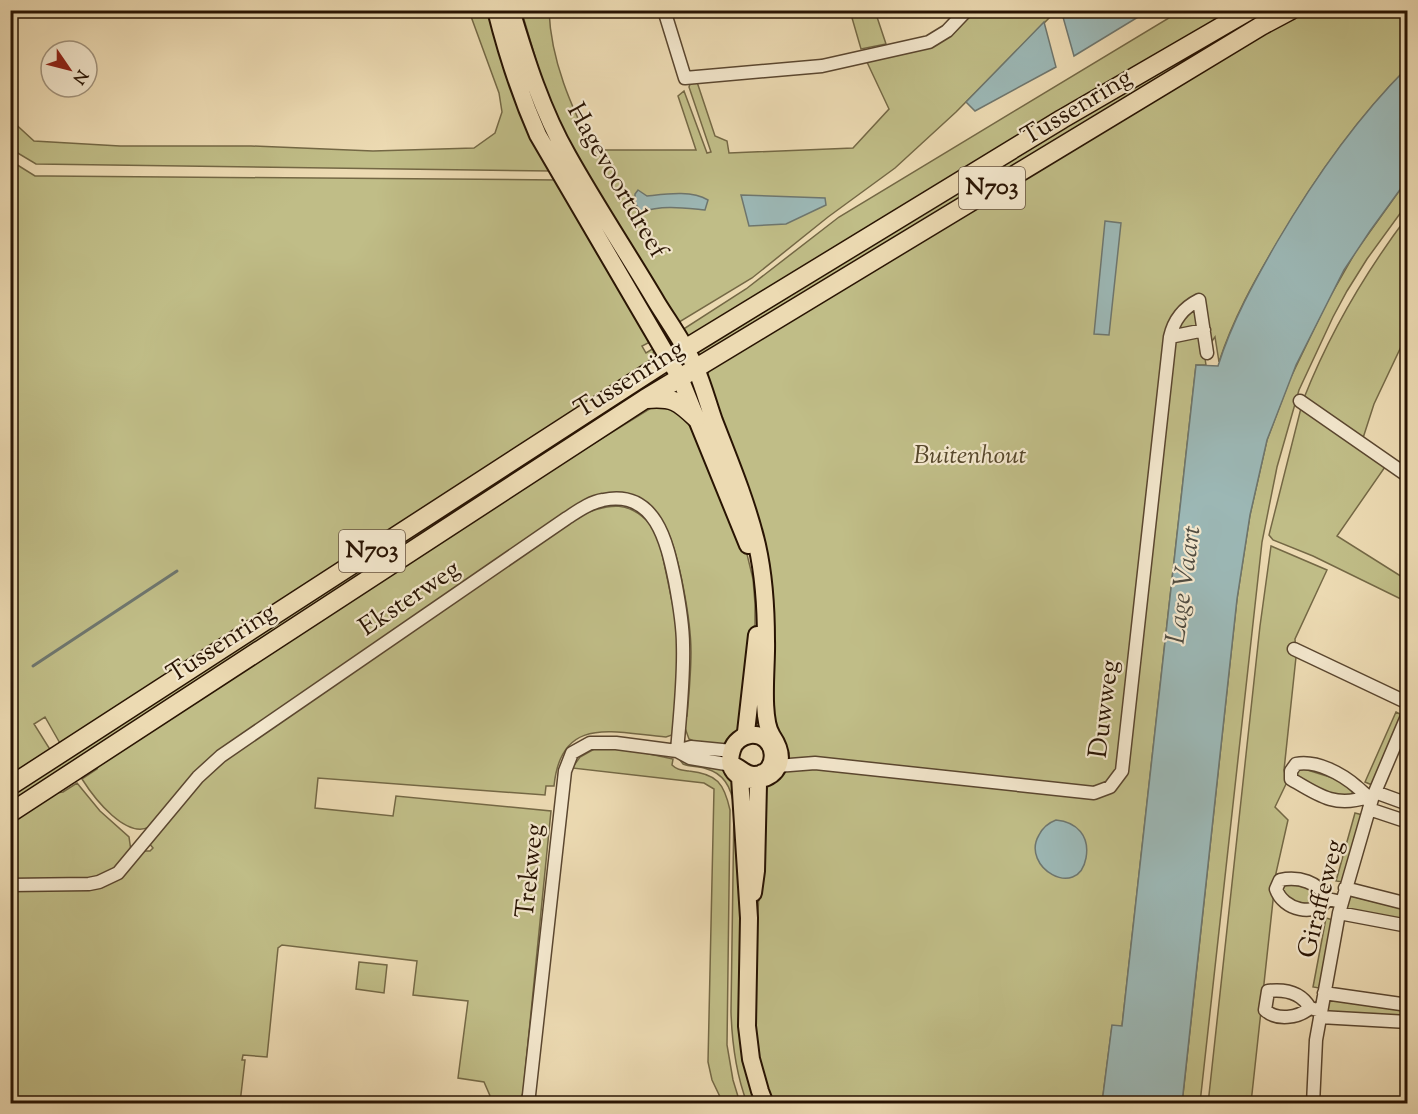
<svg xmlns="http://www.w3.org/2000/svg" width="1418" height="1114" font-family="'Sorts Mill Goudy',serif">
	<rect width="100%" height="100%" fill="#ecdab2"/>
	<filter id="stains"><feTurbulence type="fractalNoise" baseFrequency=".00333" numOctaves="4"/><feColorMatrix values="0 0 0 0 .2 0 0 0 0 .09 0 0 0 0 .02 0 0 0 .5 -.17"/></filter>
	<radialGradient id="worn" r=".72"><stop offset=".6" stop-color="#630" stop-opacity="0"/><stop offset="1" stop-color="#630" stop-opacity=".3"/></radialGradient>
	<path fill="#c0bd87" stroke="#746845" stroke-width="1.5" d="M 1182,10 L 1238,11 L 688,341 L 682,330 L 746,289 L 839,217 Z
		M 469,11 L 492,11 L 552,171 L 36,164 L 11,149 L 10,119 L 34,141 L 120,146 L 251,146 L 373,151 L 474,148 L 495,133 L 502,112 L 499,93 Z
		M 516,11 L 549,11 C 551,61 571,106 593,150 L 696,150 L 678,96 L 684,91 L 707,153 L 711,152 L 689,87 L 690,84 L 697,82 L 715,136 L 727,141 L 729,153 L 853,148 L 889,109 L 866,60 L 953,31 L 975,11 L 1056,11 L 956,112 L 895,168 L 828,217 L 752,278 L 676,324 L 556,127 L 523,16 L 519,15 Z
		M 850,11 L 875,11 L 886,44 L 861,49 Z
		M 1259,11 L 1281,11 L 1022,160 L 702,358 L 696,354 L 846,261 L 878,237 Z
		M 1303,11 L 1407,11 L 1407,68 C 1355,120 1314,179 1277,243 C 1254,281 1233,319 1219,362 L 1215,337 L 1204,352 L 1206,365 L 1196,365 L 1122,1026 L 1112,1026 L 1102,1103 L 773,1103 L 756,1056 L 752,1012 L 765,794 C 769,780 776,773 789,768 L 789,753 L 775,733 L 742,731 C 730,751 707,748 689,739 L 685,728 L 675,728 L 672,735 L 666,737 C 614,733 561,714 554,786 L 546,786 L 545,795 L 318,778 L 315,808 L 393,816 L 396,796 L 551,811 L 523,1093 L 519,1101 L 491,1098 L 484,1082 L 458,1078 L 468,1001 L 413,995 L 417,961 L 282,945 L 278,948 L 267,1057 L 243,1055 L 242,1060 L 245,1060 L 240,1103 L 11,1103 L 10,888 C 34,889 89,894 108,884 C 122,877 131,863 140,851 L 150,851 L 153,848 L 148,842 C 175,809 195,782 228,756 L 571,520 C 609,502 632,497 658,534 L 678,630 L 680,660 L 676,715 L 687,716 C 689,695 691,673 691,652 C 691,621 679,552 665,526 C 657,511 641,496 623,493 C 611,491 598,496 587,499 L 216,755 L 184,787 L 151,826 C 127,841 94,798 82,779 L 97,769 L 101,758 L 479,511 L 522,488 L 659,403 L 670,402 L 678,405 L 692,420 L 728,514 L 746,550 L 753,579 L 755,604 L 755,643 L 745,722 L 772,724 L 771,668 L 764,558 L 748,492 L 707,391 C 705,381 706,375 712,366 L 1003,188 L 1209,64 Z
		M 11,161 L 35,176 L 47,176 L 558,180 L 650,342 L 642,346 L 646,353 L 654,348 L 651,366 L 61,745 L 45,717 L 34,724 L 51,751 L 11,778 Z
		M 1407,180 L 1407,204 L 1367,259 L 1347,291 L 1333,317 L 1299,390 L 1277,467 L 1262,542 L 1200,1103 L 1182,1104 L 1237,599 L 1250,515 L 1267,440 L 1290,379 L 1327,302 L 1356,251 Z
		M 1407,217 L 1407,334 L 1374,404 L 1363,438 L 1304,398 C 1330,332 1365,273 1407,217 Z
		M 1301,408 L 1385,467 L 1337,536 L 1407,580 L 1407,602 L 1313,556 L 1273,540 L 1269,535 Z
		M 534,457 L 481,498 L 165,701 L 11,806 L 11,791 Z
		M 1271,546 L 1327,570 L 1295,639 L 1296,657 L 1284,770 L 1287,782 L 1275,807 L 1288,820 L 1276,873 L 1251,1103 L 1208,1104 L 1260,626 Z
		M 1396,712 L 1402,715 L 1372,785 L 1365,782 Z
		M 596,748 L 626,749 L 673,759 L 672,765 C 677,770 682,770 689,771 C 717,774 724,783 730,810 L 727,1045 L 733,1080 L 740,1103 L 723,1103 L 712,1080 L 708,1062 L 714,789 L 704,783 L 572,768 L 580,757 Z
		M 680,760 L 721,766 L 733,775 L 759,1103 L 747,1103 C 736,1074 732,1043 731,1012 L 734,807 C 732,790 725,774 707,769 C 699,766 690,767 683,764 Z
		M 1301,768 L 1333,778 L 1343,783 L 1353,791 L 1350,797 L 1342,798 L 1296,779 L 1296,772 Z
		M 77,783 L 100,811 L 129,837 L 131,851 L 123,862 L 102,877 L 11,882 L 10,826 L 49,794 L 63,792 Z
		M 1355,813 L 1363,815 L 1342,882 L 1336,881 Z
		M 1290,884 L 1309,888 L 1320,897 L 1315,905 L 1286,900 L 1282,891 L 1284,886 Z
		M 1347,895 L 1407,910 L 1407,921 L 1344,909 Z
		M 1326,918 L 1333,920 L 1319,988 L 1313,987 Z
		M 359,962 L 387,965 L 384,993 L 356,989 Z
		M 1327,999 L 1407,1011 L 1408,1017 L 1326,1013 Z"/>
	<path fill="#9cb8b6" stroke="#6e766e" stroke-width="1.5" d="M 1061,10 L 1148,10 L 1148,11 L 1074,56 Z
		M 1044,22 L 1056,67 L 975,111 L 966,102 Z
		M 1407,68 L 1407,180 L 1370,231 L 1344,270 L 1296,365 L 1267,440 L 1250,515 L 1237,599 L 1182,1103 L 1102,1103 L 1112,1025 L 1122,1026 L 1196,365 L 1218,366 C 1232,322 1254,282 1277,242 C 1314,179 1355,120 1407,68 Z
		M 638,190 L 647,196 C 666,194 691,190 708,200 L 705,210 C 683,208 663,205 641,212 L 635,203 L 635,194 Z
		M 741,195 L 825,198 L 826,205 L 786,224 L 749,226 Z
		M 1105,221 L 1121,223 L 1109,335 L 1094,334 Z
		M 1056,820 C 1077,822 1090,836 1086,858 C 1078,901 1020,867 1039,835 C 1043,827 1048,823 1056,820 Z"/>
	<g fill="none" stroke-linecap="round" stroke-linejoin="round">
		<path stroke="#6e766e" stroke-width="3" d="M 33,666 L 177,571"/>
		<defs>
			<path id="minor" d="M 664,10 L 685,78 L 822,66 L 929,42 L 947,31 L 967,10
				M 1170,337 L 1204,330
				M 1300,401 L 1408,476
				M 1294,649 L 1408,703
				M 677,751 L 690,758 L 732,765
				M 777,766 L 815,763 L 1094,793 L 1110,787 L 1122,771 L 1170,337 C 1174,319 1183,308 1199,300 L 1207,353
				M 1375,792 L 1408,804
				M 1367,797 C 1335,808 1318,795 1291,779 L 1291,771 L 1296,764 C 1317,760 1342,774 1357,787 C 1362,791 1366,796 1372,799
				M 1369,809 L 1408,822
				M 10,885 L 89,884 L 99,882 L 118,873 L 198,777 L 221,756 L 567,518 C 578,511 590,502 603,500 C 656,489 667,543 675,581 C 679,602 683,624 683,645 C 684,680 680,715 677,751
				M 1345,888 L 1408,904
				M 1328,899 C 1315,918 1283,910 1276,889 L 1280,880 C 1299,876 1318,882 1328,899 L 1341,902
				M 1339,913 L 1408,926
				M 1324,993 L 1408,1005
				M 1310,1008 C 1298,1018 1277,1021 1265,1010 L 1268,991 C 1285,989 1301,992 1310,1008 L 1321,1011
				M 1320,1017 L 1408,1022
				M 528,1104 L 565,771 L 572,753 L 590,743 L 616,743 L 677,751 L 691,747 L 732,751
				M 1313,1104 L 1316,1040 L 1339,913 L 1372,799 L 1408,714"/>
			<path id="major" d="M 496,10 C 507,54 520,94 538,135 L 680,378 L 748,545
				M 511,10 C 526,60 542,111 568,156 C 596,206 628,254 657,303 C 670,324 686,346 696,369 C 703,385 708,404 714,421 C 730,462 747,503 757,545 C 764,576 766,609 766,641 C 767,664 760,718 772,736 C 806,787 717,796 732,750 C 734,742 742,736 750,735 C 778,732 781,775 754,775 C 745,775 740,767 732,765
				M 744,736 L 746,732 L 757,635
				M 740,777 L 749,918 L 747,1026 L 751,1059 L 760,1091 L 765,1104
				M 753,893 L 756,871 L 758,784 L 762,773"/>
			<path id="highway" d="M 647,399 C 673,397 678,401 696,418
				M 10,786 L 685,349 L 1062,119 L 1250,10
				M 10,813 L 645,399 L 1261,26 L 1291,10"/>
		</defs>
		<use href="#minor" stroke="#5a462f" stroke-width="15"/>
		<use href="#major" stroke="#291403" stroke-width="20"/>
		<use href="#highway" stroke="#291403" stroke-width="21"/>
		<use href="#minor" stroke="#f3e7cd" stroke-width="12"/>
		<use href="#major" stroke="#ecdab2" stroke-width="16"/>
		<use href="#highway" stroke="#ecdab2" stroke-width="18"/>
	</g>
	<g text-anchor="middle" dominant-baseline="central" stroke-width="4.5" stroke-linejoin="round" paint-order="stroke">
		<g fill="#f3e7cd" stroke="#665340" stroke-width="1.5">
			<rect x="959" y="167" width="66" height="42" rx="4.5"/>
			<rect x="339" y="530" width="66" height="42" rx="4.5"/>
		</g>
		<g font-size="24" font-weight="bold" fill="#291403">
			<text x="992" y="188">N703</text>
			<text x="372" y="551">N703</text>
		</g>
		<g font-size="26" fill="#291403" stroke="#f3e7cd">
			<text transform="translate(1077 108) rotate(-31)">Tussenring</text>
			<text transform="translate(616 181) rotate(60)">Hagevoortdreef</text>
			<text transform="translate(630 380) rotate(-32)">Tussenring</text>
			<text transform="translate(410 599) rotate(-34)">Eksterweg</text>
			<text transform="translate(222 644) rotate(-33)">Tussenring</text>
			<text transform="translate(1105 709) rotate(-83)">Duwweg</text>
			<text transform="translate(531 871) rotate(-84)">Trekweg</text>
			<text transform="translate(1322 899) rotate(-76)">Giraffeweg</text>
		</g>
		<g font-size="26" font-style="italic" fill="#56472b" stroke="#f3e7cd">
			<text x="970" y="456">Buitenhout</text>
		</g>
		<g font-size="27" font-style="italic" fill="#514d42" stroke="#f3e7cd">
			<text transform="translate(1185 585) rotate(-82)">Lage Vaart</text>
		</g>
	</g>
	<rect width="1418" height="1114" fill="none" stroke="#ecdab2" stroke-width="36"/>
	<rect x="12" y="12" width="1394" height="1090" fill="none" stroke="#291403" stroke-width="3"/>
	<rect x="18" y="18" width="1382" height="1078" fill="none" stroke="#291403" stroke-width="1.5"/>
	<g transform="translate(69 69) rotate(125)"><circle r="28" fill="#f3e7cd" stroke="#a2937c" stroke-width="1.5"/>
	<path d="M0-4.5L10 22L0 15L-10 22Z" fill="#8f2418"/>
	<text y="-9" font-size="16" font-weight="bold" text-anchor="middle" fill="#291403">N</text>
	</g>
	<rect width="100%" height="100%" filter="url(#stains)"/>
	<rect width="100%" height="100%" fill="url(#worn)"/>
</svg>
